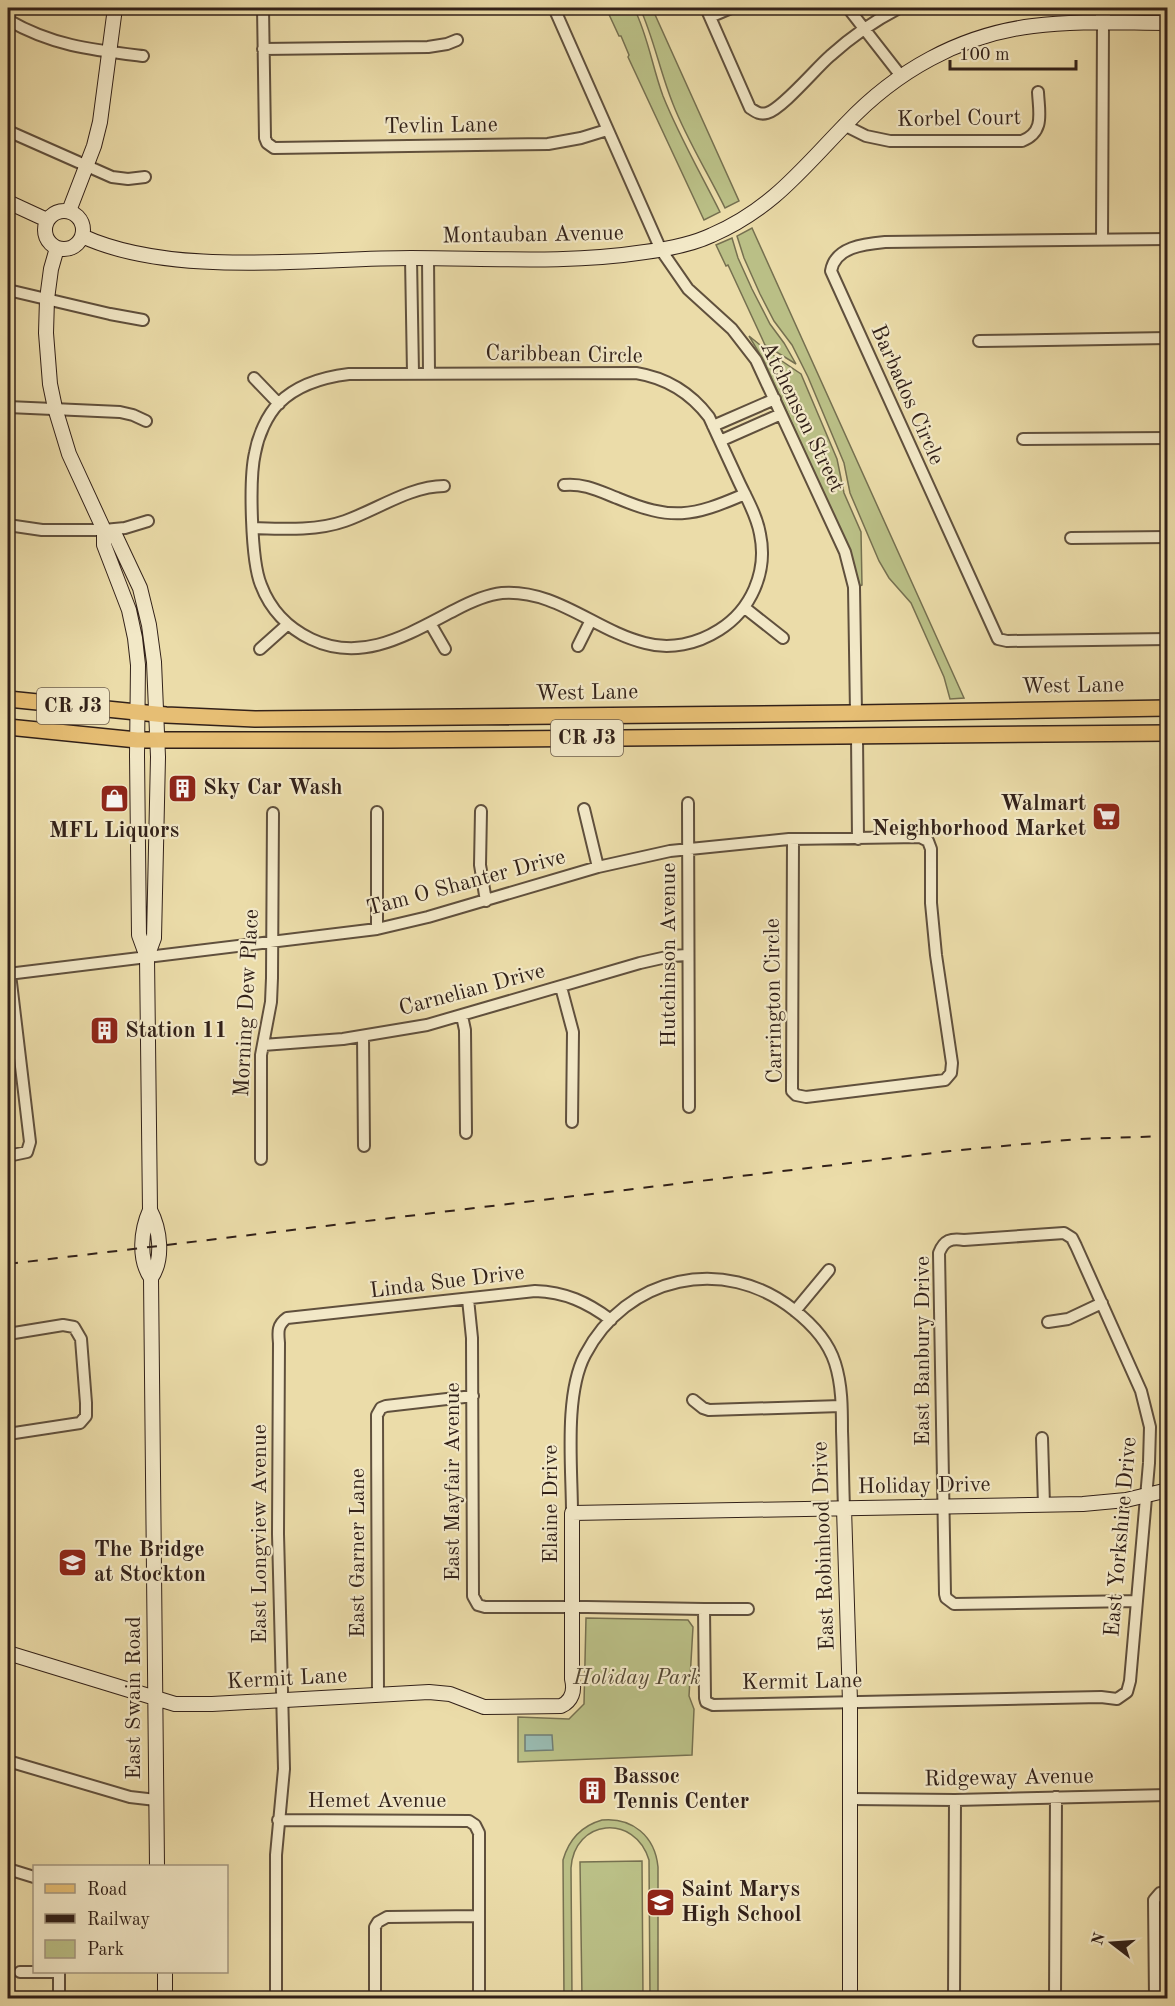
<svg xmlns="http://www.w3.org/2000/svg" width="1175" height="2006" font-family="'Old Standard TT',serif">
	<rect width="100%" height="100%" fill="#ebdca9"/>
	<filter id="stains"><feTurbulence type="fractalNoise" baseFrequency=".00333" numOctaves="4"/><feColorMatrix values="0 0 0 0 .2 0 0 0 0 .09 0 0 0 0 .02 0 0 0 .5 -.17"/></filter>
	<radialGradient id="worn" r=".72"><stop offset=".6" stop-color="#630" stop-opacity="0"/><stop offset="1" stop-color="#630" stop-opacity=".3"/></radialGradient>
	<path fill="#babf86" stroke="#767050" stroke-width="1.5" d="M 606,8 L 634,8 C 648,36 652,66 663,96 C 679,136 701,174 720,212 L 704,220 L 628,57 L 629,55 L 621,36 L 619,36 Z
		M 640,8 L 652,8 L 739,201 L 725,208 C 708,173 687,140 673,104 C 660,72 654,39 640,8 Z
		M 752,228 L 964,698 L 950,699 L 944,677 L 911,603 L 889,578 L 879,561 L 850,493 L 844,463 L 808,377 L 792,345 L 774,321 L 760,294 L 744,258 L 737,236 Z
		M 732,238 L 738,258 L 752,289 L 770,324 L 784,343 L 796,364 L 765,345 L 728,265 L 726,266 L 716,245 Z
		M 749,336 L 770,353 L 801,374 L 837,459 L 844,493 L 861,532 L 862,585 L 860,586 L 848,548 L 764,361 Z
		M 586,1618 L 688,1620 L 693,1627 L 689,1696 L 694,1709 L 692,1755 L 518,1762 L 518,1717 L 569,1719 L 584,1704 Z
		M 602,1820 C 632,1817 655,1836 658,1867 L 658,1998 L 650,1998 L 649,1860 C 635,1813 574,1819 571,1868 L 572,1998 L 564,1998 L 563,1860 C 569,1839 581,1826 602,1820 Z
		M 642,1861 L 643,1998 L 582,1998 L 580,1862 Z"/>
	<path fill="#99bab0" stroke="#707d74" stroke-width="1.5" d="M 525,1735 L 552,1735 L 553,1750 L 525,1751 Z"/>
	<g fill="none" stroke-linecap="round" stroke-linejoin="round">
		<defs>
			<path id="street" d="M 263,8 L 265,138 L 267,143 L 274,148 L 548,144 L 581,138 L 607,130
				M 554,8 L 661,250 L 688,289 L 732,329 L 756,360 L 845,552 L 854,587 L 856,713
				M 706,8 L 750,108 C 756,112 760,115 767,113 C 782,109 816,68 830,56 C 851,37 874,21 899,8
				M 848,8 L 901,76
				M 710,17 L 731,8
				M 8,20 C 53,46 93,50 143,56
				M 263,49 L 428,47 L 447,44 L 457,40
				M 844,125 L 866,136 L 890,141 L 1022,141 C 1045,132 1039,113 1038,92
				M 8,131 L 112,177 L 128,179 L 145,177
				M 1102,239 L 1103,24
				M 1168,239 L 885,242 C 864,244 835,247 831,271 L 998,639 L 1007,641 L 1168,639
				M 411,258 L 413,373
				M 428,258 L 429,373
				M 8,290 L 110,314 L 143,320
				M 979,341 L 1168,338
				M 636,373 C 667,378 690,392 709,417 C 719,439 729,460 739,482 C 747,499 757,516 760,534 C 768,572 751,610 719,630 C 697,644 670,650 645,643 C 596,631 556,589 502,593 C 485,595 470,602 455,610 C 410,633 363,664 311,639 C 288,628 270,609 261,585 C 251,561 249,479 255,453 C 258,436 267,415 279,403 C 297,385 324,377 349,374 Z
				M 254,378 L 279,404
				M 8,407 L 120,412 L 133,415 L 146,421
				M 713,426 L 775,399
				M 1023,439 L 1168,438
				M 720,441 L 781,414
				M 564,485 C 584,483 599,491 617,498 C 672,521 692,517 745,494
				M 8,525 L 42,530 L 104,530 L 125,528 L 148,521
				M 253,528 C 283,529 317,531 345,521 C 376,510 411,486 444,486
				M 1071,538 L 1168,537
				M 745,608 L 783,638
				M 430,623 L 445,649
				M 578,646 L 591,620
				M 260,649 L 288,624
				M 857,736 L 858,839
				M 688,803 L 689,1107
				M 584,809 L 598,867
				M 481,811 L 480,865 L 486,901
				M 377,929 L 377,812
				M 8,974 L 377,929 L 428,917 L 598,867 L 670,851 L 789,839 L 920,837 L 928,841 L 931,849 L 931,903 L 936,955 L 952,1063 L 951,1073 L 945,1080 L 806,1097 L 796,1095 L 792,1091 L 793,839
				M 561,987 L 573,1032 L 572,1122
				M 462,1016 L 465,1030 L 466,1133
				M 363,1036 L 364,1146
				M 263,1045 L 343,1039 L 427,1025 L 640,963 L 671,956 L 687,955
				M 8,1156 L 27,1152 L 30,1142 L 10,974
				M 261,1159 L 261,1055 L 271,1002 L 272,978 L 273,813
				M 468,1299 L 472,1338 L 473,1596 L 478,1605 L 485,1607 L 587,1607 L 704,1609 L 705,1698 L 706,1702 L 713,1705 L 1101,1697 L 1117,1699 L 1127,1692 L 1130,1681 L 1149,1463 L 1150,1427 L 1141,1391 L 1076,1246 L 1072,1238 L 1064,1233 L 964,1240 C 951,1238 944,1240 939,1253 L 945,1594 L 946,1598 L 954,1604 L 1136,1601
				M 795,1311 L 829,1270
				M 1048,1322 L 1068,1319 L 1102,1303
				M 8,1334 L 63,1325 L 74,1327 L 81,1339 L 86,1403 L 86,1416 L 80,1423 L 8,1434
				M 693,1400 L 703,1408 L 709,1410 L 841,1406
				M 1042,1438 L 1044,1505
				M 572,1513 C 572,1468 564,1395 585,1355 C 626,1276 724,1254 794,1310 C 812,1324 828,1341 835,1363 C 842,1385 842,1408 842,1431 C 843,1457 843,1482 844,1508
				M 704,1609 L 748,1609
				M 378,1695 L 377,1415 L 381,1408 L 386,1406 L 473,1396
				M 8,1761 L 130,1797 L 156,1800
				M 851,1799 L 955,1800 L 1168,1795
				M 278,1820 L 469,1821 L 475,1825 L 479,1833 L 479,1998
				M 8,1869 L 34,1877
				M 20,1972 L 59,1972 L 59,1998
				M 276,1998 L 276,1855 L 284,1769 L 278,1534 L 279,1343 C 278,1332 277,1325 287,1318 L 535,1291 C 565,1292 587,1302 611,1320
				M 375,1998 L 375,1927 L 378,1922 L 387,1917 L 479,1916
				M 954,1998 L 955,1800
				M 1055,1998 L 1056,1797
				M 1155,1998 L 1154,1900 L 1160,1893 L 1168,1892"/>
			<path id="secondary" d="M 1103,24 L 1103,8
				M 8,202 L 47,220
				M45 230a19 19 0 1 1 38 0a19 19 0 1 1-38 0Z
				M 69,211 L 94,146 L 100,122 L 115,8
				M 82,236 C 173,278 312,258 411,258 C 489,258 567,264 645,252 C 668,249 691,245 712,235 C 772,209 802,169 846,124 C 896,71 960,35 1033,26 C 1077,20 1123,23 1168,23
				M 57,248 L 51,269 L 47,299 L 46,333 L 50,384 L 55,408 L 69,454 L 104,530 L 104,545 L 129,610 L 135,638 L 138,665 L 137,755 L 139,935 L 147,957 L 150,1210 C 141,1230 138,1259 151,1278 L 157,1866
				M 104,530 L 116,537 L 140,588 L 149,625 L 154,662 L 158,757 L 154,938 L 147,957
				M 150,1210 C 160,1229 164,1259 151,1278
				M 844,1508 L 850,1702 L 850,1998
				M 8,1653 L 175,1704 L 212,1704 L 429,1692 L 450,1694 L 484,1707 L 561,1706 C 572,1701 575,1691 572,1679 L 572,1513 L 1083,1504 L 1126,1500 L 1168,1490
				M 165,1972 L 165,1998"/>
			<path id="primary" d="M 8,699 L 166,715 L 255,719 L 856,713 L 1168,708
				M 8,727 L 137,740 L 389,740 L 1168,733"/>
		</defs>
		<use href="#street" stroke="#60503d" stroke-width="14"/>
		<use href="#secondary" stroke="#322119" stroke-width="16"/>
		<use href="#primary" stroke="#322119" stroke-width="18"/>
		<use href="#street" stroke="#f2e8c7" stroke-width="10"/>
		<use href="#secondary" stroke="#f2e8c7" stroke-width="14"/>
		<use href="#primary" stroke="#e6be74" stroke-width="15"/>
		<path stroke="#322119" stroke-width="2" stroke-dasharray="10 10" stroke-linecap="butt" d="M 8,1264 L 950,1151 L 1078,1139 L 1168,1136"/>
	</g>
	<defs>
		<symbol id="building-square" viewBox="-11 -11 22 22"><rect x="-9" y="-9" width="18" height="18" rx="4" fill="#8f2418" stroke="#f2e8c7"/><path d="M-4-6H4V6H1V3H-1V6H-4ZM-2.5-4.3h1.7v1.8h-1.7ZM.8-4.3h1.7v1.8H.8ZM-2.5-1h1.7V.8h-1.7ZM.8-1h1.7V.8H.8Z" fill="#fff"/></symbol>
		<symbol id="shop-square" viewBox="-11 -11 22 22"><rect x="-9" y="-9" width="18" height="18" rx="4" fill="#8f2418" stroke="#f2e8c7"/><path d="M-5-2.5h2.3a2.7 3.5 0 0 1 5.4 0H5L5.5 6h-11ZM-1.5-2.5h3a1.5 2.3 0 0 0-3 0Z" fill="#fff"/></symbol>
		<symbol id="supermarket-square" viewBox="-11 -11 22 22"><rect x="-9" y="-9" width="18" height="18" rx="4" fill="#8f2418" stroke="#f2e8c7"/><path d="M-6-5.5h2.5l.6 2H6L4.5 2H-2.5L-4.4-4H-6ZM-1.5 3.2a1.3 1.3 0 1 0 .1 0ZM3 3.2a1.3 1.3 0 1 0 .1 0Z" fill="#fff"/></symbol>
		<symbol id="school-square" viewBox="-11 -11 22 22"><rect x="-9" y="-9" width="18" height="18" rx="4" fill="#8f2418" stroke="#f2e8c7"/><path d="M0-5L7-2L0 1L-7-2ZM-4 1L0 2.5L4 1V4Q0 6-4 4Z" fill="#fff"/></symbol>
	</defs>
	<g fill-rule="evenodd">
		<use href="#building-square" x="166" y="772" width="33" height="33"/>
		<use href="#shop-square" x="98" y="782" width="33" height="33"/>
		<use href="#supermarket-square" x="1090" y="800" width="33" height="33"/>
		<use href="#building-square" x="88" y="1014" width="33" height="33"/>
		<use href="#school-square" x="56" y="1546" width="33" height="33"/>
		<use href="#building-square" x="576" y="1774" width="33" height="33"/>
		<use href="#school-square" x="644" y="1886" width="33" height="33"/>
	</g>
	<g text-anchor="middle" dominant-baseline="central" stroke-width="4.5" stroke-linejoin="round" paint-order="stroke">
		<g fill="#f2e8c7" stroke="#6c5d4d" stroke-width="1.5">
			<rect x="37" y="688" width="72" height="36" rx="4.5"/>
			<rect x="551" y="720" width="72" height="36" rx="4.5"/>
		</g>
		<g font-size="21" font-weight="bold" fill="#322119">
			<text x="73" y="706">CR J3</text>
			<text x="587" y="738">CR J3</text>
		</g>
		<g font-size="22" fill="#322119" stroke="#f2e8c7">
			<text transform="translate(959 119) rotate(-1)">Korbel Court</text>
			<text transform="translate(441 126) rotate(-1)">Tevlin Lane</text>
			<text transform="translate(533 235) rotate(-1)">Montauban Avenue</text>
			<text transform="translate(564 355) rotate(1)">Caribbean Circle</text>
			<text transform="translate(907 395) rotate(66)">Barbados Circle</text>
			<text transform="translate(802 417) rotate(64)">Atchenson Street</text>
			<text transform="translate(1073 686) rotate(-1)">West Lane</text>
			<text transform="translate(587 693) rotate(-1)">West Lane</text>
			<text transform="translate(466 883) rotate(-15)">Tam O Shanter Drive</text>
			<text transform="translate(669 955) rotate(-90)">Hutchinson Avenue</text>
			<text transform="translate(472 990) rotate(-15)">Carnelian Drive</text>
			<text transform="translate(774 1001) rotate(-91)">Carrington Circle</text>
			<text transform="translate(247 1003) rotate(-87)">Morning Dew Place</text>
			<text transform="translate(447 1282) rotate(-7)">Linda Sue Drive</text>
			<text transform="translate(923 1351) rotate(-90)">East Banbury Drive</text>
			<text transform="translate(453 1482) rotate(-90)">East Mayfair Avenue</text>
			<text transform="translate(924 1486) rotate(-1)">Holiday Drive</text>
			<text transform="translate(551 1504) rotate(-90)">Elaine Drive</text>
			<text transform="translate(260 1534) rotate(-90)">East Longview Avenue</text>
			<text transform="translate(1121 1537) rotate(-85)">East Yorkshire Drive</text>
			<text transform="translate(824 1546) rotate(-92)">East Robinhood Drive</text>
			<text transform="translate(358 1553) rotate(-90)">East Garner Lane</text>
			<text transform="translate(287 1679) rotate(-3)">Kermit Lane</text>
			<text transform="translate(802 1682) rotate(-1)">Kermit Lane</text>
			<text transform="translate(134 1698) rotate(-90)">East Swain Road</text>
			<text transform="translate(1009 1778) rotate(-1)">Ridgeway Avenue</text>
			<text x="377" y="1801">Hemet Avenue</text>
		</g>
		<g font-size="22" font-weight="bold" fill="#322119" stroke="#f2e8c7" text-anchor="start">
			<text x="203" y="788">Sky Car Wash</text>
			<text x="1086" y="804" text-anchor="end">Walmart<tspan x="1086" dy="25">Neighborhood Market</tspan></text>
			<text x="114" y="831" text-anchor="middle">MFL Liquors</text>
			<text x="125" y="1031">Station 11</text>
			<text x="94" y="1550">The Bridge<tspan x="94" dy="25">at Stockton</tspan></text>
			<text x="613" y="1777">Bassoc<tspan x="613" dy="25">Tennis Center</tspan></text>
			<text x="681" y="1890">Saint Marys<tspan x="681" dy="25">High School</tspan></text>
		</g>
		<g font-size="22" font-style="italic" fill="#544834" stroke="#f2e8c7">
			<text x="637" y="1678">Holiday Park</text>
		</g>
	</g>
	<rect width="1175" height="2006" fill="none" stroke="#ebdca9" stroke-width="30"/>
	<rect x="9" y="9" width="1157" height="1988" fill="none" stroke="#322119" stroke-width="3"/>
	<rect x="15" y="15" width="1145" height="1976" fill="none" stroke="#322119" stroke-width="1.5"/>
	<rect x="33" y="1865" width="195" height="108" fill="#f2e8c7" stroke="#a59881" stroke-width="1.5"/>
	<rect x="45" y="1884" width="30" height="9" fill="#e6be74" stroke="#a59881" stroke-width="1.5"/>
	<text x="87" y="1895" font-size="18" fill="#322119">Road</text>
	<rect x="45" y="1914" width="30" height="9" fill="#322119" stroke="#a59881" stroke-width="1.5"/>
	<text x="87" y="1925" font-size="18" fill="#322119">Railway</text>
	<rect x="45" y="1940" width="30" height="18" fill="#babf86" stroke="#a59881" stroke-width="1.5"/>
	<text x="87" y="1955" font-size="18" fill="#322119">Park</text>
	<g transform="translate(1112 1943) rotate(287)" stroke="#f2e8c7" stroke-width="4.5" paint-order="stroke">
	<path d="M0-4.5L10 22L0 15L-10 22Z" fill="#322119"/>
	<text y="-9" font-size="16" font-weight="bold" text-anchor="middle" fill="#322119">N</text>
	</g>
	<path d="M950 60v9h126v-9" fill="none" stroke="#322119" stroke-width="3"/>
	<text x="959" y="60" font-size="18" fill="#322119" stroke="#f2e8c7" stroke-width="4.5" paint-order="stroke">100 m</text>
	<rect width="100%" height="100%" filter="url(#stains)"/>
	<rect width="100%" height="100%" fill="url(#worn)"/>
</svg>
